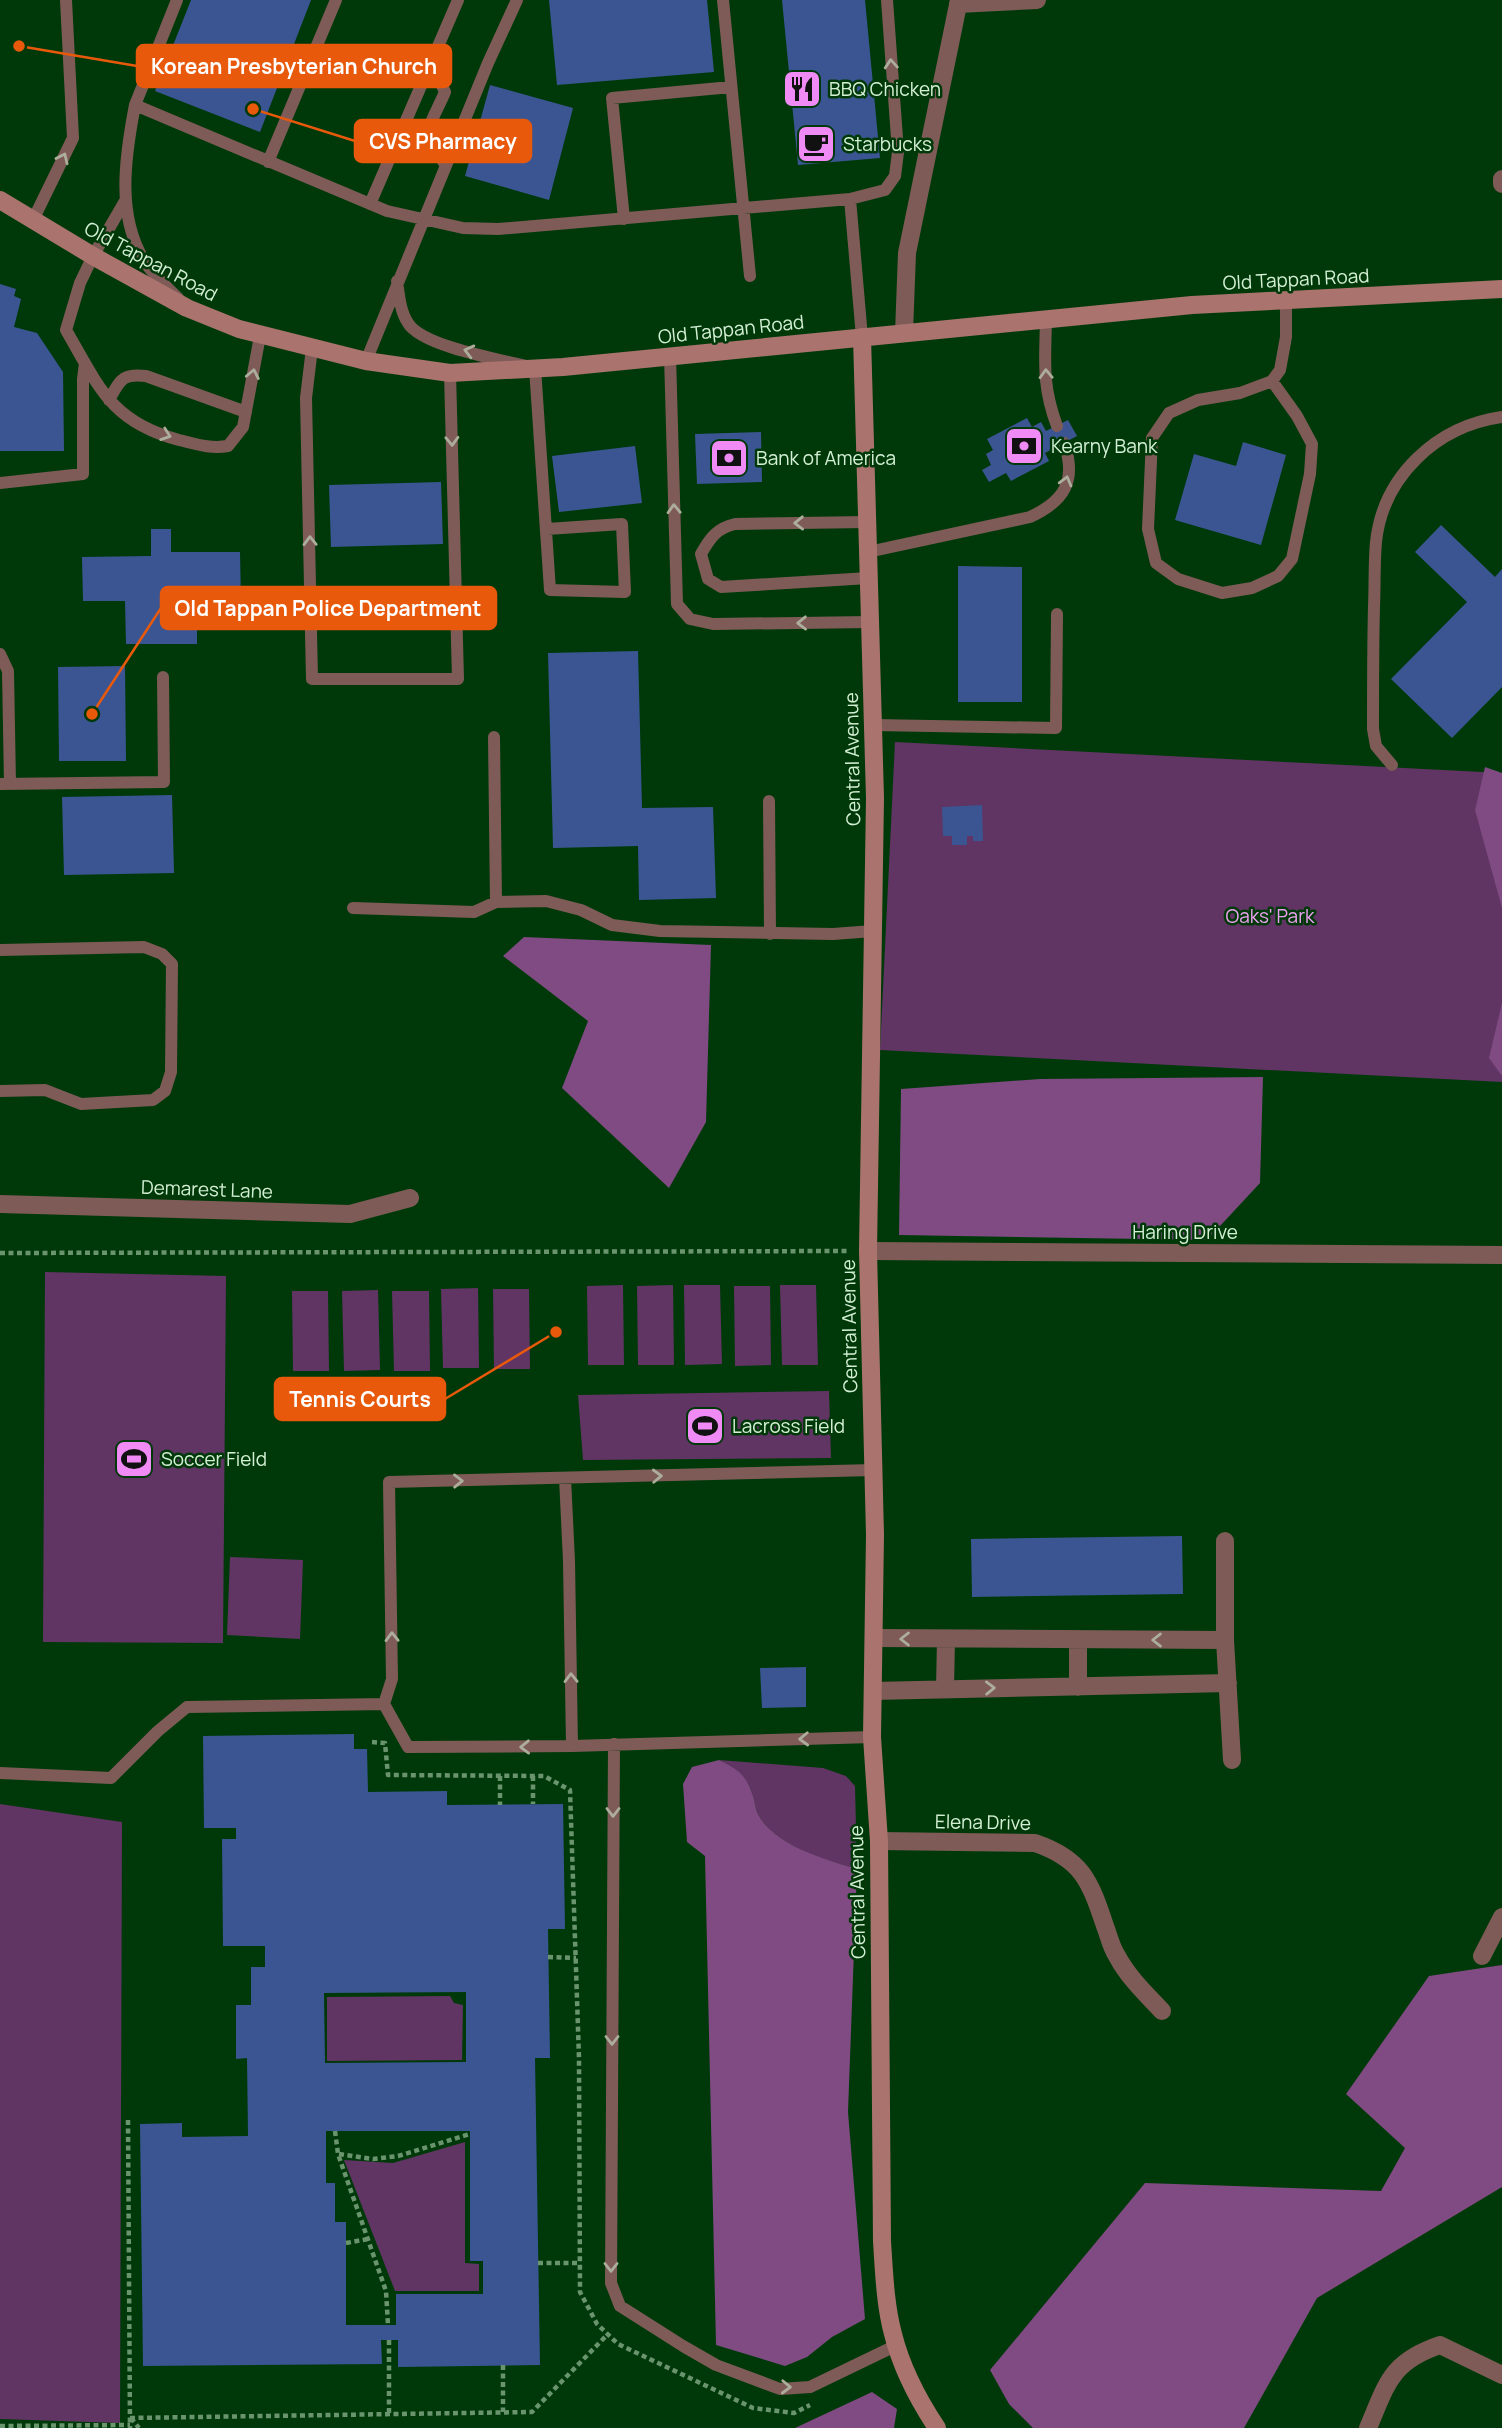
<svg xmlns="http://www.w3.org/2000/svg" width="1502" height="2428" font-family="Manrope,sans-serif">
	<rect width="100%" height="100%" fill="#003909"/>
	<path fill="#603463" d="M 895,742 L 1502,773 L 1502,1082 L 880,1050 Z
		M 45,1272 L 226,1276 L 223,1643 L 43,1642 Z
		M 623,1285 L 624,1365 L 588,1365 L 587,1286 Z
		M 673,1285 L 674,1365 L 638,1365 L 637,1286 Z
		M 684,1285 L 720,1285 L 722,1364 L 685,1365 Z
		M 780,1285 L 816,1285 L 818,1365 L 782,1365 Z
		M 734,1286 L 770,1286 L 771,1365 L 735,1366 Z
		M 478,1288 L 479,1368 L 443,1368 L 441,1289 Z
		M 493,1289 L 529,1289 L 530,1369 L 494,1369 Z
		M 378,1290 L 380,1370 L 344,1371 L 342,1291 Z
		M 292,1291 L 328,1291 L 329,1371 L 293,1371 Z
		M 392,1291 L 429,1291 L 430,1371 L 394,1371 Z
		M 829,1391 L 831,1458 L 583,1460 L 578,1395 Z
		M 230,1557 L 303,1560 L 300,1639 L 227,1635 Z
		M 719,1760 L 823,1768 L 846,1776 L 855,1786 L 857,1869 C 825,1860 775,1846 758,1814 C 755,1808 755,1800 752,1793 C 745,1773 736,1769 719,1760 Z
		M 0,1804 L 122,1822 L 120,2423 L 0,2419 Z
		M 450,1996 L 454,2003 L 463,2005 L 462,2060 L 327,2061 L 327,1997 Z
		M 465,2142 L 465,2263 L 479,2264 L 479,2291 L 395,2291 L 344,2160 L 393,2163 Z"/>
	<path fill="#7f4b82" d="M 1485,767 L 1502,773 L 1502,908 L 1475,810 Z
		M 524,937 L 711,945 L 706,1122 L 669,1188 L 562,1088 L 588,1021 L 503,956 Z
		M 1502,1003 L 1502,1076 L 1489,1058 Z
		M 1263,1077 L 1260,1183 L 1207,1240 L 899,1235 L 901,1089 L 1040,1079 Z
		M 719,1760 C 737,1769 745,1773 752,1793 C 755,1800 755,1808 758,1814 C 775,1846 825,1859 857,1869 L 848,2112 L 865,2319 L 832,2337 L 807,2357 L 785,2366 L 716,2345 L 705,1856 L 687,1842 L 683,1784 L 692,1767 Z
		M 1502,1965 L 1502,2187 L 1317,2298 L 1244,2428 L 1033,2428 L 1009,2404 L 990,2370 L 1145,2183 L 1381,2191 L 1405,2148 L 1346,2094 L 1429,1976 Z
		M 872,2392 L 897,2409 L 894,2428 L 795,2428 Z"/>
	<path fill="#3b5592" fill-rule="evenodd" d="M 191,0 L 311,0 L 260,132 L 155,91 Z
		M 549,0 L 707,0 L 714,72 L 557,85 Z
		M 782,0 L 865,0 L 880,158 L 798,165 Z
		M 490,85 L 573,108 L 549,200 L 465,176 Z
		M 0,284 L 16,289 L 14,296 L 21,299 L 14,327 L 37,333 L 63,372 L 64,451 L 0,451 Z
		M 1027,418 L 1032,427 L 1041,422 L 1046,431 L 1068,420 L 1077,436 L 1045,453 L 1049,461 L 1011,481 L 1006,473 L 989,482 L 982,470 L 991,465 L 986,454 L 993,450 L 987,439 Z
		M 761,432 L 762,482 L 697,484 L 695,434 Z
		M 1243,442 L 1286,455 L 1261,545 L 1175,520 L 1194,454 L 1236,466 Z
		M 635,446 L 642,503 L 559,512 L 552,456 Z
		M 441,482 L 443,544 L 331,547 L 329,485 Z
		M 1441,525 L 1495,577 L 1502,569 L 1502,687 L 1452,738 L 1391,679 L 1467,602 L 1415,552 Z
		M 151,529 L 171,529 L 171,552 L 240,552 L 241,605 L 197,606 L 197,644 L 126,644 L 125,601 L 83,601 L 82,557 L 151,556 Z
		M 958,566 L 1022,567 L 1022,702 L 958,702 Z
		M 638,651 L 642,808 L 713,807 L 716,898 L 639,900 L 638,846 L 553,848 L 548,653 Z
		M 125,666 L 126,761 L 59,761 L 58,667 Z
		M 172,795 L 174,873 L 64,875 L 62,797 Z
		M 982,805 L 983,841 L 973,841 L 973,836 L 967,836 L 967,845 L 952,845 L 952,836 L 943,836 L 942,807 Z
		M 1182,1536 L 1183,1594 L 972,1597 L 971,1539 Z
		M 806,1667 L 806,1707 L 762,1708 L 760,1668 Z
		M 354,1734 L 354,1749 L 367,1749 L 368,1792 L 447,1791 L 447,1805 L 563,1804 L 565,1929 L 548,1929 L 550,2058 L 535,2058 L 540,2365 L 398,2367 L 398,2340 L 381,2340 L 382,2364 L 143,2366 L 140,2124 L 182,2123 L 182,2137 L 248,2136 L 247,2058 L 236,2059 L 236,2005 L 251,2005 L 251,1967 L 265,1967 L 265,1946 L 223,1946 L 222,1839 L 236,1839 L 236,1828 L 204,1828 L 203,1736 ZM 466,1992 L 466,2062 L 325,2063 L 324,1993 ZM 326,2131 L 470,2131 L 470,2261 L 483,2261 L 483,2294 L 396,2294 L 396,2325 L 346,2325 L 346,2222 L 335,2222 L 335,2183 L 326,2183 Z"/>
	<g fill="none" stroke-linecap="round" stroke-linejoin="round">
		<path stroke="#6a946e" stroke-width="4.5" stroke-dasharray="5 3.5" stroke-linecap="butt" d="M 0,1253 L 850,1251
			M 372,1742 L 385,1743 L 388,1775 L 544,1776 L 570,1790 L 579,2058 L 580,2292 L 597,2324 L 618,2344 L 753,2408 L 794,2413 L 810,2405
			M 500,1776 L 500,1805
			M 533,1776 L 533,1804
			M 548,1957 L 576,1958
			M 128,2120 L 130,2428
			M 335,2131 L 338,2154 L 386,2291 L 388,2325
			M 339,2154 L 373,2159 L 398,2156 L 470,2134
			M 346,2243 L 368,2239
			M 538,2263 L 580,2263
			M 389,2340 L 389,2414
			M 503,2365 L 503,2412
			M 130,2418 L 532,2412 L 608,2334
			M 131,2418 L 139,2428
			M 0,2426 L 130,2425"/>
		<path stroke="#7e5b57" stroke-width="12" d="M 723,0 L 750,276
			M 432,64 L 445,92 C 429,129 420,129 445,164
			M 135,105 L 177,0
			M 268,162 L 336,0
			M 850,199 L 885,190 L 895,176 L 898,152 L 887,0
			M 125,201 L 93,256 L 80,283 L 66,330 C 99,387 111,422 179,440 C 196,444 210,449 228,446 L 243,427 L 260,336
			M 370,204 L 458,0
			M 624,219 L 612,98 L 731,87
			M 33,220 L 73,138 L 66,0
			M 397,281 C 399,295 400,311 408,323 C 422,347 507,361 535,368 L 550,590 L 625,592 L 622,524 L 547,529
			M 178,298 C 167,287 154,276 145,262 C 116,216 125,157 135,105 L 387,211 L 463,228 L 498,229 L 850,199 L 862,337
			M 1046,320 C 1045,362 1042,386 1057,426
			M 312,348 L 306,398 L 312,679 L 458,679 L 450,373
			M 670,356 L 677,604 L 690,619 L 713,624 L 870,622
			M 366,361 L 488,63 L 517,0
			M 1272,381 L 1297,416 L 1312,444 L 1310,474 L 1292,559 L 1278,576 L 1252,588 L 1222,593 L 1178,579 L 1156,563 L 1148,529 L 1152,438 L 1169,413 L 1198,400 L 1240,393 L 1272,381 L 1280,370 L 1286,337 L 1286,300
			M 109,400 C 120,381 121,373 146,376 L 246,412
			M 0,483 L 83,474 L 83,379 L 85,363
			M 867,522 L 735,524 C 717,528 710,538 701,554 L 708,579 L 721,587 L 869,578
			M 868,552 L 1030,517 C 1065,501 1077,480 1064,443
			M 312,610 L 457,608
			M 0,654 L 8,671 L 10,784
			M 873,725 L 1056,728 L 1057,614
			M 494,737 L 496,902 L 546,901 L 581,910 L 612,925 L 660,931 L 833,934 L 873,931
			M 1392,765 L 1376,746 L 1373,729 C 1373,688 1373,647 1374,606 C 1375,585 1374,563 1376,542 C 1383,476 1437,426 1502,417
			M 0,784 L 164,782 L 163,677
			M 769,801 L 770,934
			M 353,908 L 474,912 L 496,902
			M 0,950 L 144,947 L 162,954 L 172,964 L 171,1072 L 165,1091 L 153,1100 L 81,1104 L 45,1090 L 0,1091
			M 565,1478 L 569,1561 L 572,1746
			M 872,1737 L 572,1746 L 408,1747 L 384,1704 L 392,1679 L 389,1482 L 874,1470
			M 614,1744 L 611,2283 L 620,2306 L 683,2346 L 716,2365 L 780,2389 L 810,2387 L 897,2345
			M 0,1773 L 111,1778 L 158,1731 L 187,1707 L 384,1704"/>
		<path stroke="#7e5b57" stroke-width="18" d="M 958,4 L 1037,0
			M 1502,179 L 1502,184
			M 904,333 L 907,253 L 959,0
			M 0,1204 L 350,1214 L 410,1198
			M 868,1251 L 1502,1255
			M 1225,1541 L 1225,1640 L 1232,1760
			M 874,1638 L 1225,1640
			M 1078,1640 L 1078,1687
			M 945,1689 L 946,1639
			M 873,1691 L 1228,1683
			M 879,1841 L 1035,1843 C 1082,1859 1090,1881 1105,1926 C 1109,1936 1111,1947 1117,1956 C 1128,1977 1146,1994 1162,2011
			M 1482,1956 L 1502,1917
			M 1368,2428 C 1387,2384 1390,2362 1440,2345 L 1502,2375"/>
		<path stroke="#ab736e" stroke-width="18" d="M 0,200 L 93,256 L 187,308 L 239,329 L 366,361 L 450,373 L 563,367 L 1192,305 L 1502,289
			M 862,337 L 875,798 L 868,1251 L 875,1535 L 872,1737 L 879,1841 L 882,2241 C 884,2271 885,2304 893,2334 C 901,2366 919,2401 937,2428"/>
	</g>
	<defs><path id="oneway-chevron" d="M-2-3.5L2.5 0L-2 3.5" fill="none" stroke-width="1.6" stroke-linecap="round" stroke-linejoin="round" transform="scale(1.75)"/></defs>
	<g stroke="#adad9c">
		<use href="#oneway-chevron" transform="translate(891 64) rotate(-94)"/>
		<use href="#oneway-chevron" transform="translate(63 158) rotate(-65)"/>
		<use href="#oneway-chevron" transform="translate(469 351) rotate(-166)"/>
		<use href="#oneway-chevron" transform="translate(253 374) rotate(-79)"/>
		<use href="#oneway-chevron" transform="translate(1046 374) rotate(-92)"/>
		<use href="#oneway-chevron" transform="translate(166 435) rotate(19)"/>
		<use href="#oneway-chevron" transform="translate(452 441) rotate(88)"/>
		<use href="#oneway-chevron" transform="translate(1066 481) rotate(-75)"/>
		<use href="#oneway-chevron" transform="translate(674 509) rotate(-92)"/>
		<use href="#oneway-chevron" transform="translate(799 523) rotate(179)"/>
		<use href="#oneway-chevron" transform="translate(310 541) rotate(-91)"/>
		<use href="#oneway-chevron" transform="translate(802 623) rotate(179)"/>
		<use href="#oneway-chevron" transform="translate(657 1476) rotate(-2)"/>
		<use href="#oneway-chevron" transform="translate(458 1481) rotate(-1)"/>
		<use href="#oneway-chevron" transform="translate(392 1637) rotate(-91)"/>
		<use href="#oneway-chevron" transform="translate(905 1639) rotate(-180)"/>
		<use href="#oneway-chevron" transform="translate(1157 1640) rotate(-180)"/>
		<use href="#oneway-chevron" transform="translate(571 1678) rotate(-91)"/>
		<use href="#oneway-chevron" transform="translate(990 1688) rotate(-1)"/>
		<use href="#oneway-chevron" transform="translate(804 1739) rotate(178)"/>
		<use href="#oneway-chevron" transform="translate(525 1747) rotate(179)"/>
		<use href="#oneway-chevron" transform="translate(613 1812) rotate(90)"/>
		<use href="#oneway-chevron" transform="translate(612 2040) rotate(90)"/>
		<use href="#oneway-chevron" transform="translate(611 2267) rotate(90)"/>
		<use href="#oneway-chevron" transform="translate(786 2387) rotate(2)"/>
	</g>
	<defs>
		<symbol id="restaurant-square" viewBox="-11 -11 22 22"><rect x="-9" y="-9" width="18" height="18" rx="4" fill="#f08bf5" stroke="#003909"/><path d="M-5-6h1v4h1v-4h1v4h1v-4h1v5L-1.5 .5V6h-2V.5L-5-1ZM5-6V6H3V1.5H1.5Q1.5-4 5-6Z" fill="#111"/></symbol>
		<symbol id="cafe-square" viewBox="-11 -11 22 22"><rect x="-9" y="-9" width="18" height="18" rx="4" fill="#f08bf5" stroke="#003909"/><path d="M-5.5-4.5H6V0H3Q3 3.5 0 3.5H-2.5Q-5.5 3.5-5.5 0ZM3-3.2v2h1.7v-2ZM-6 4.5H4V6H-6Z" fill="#111"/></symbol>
		<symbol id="bank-square" viewBox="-11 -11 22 22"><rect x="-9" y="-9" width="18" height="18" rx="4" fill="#f08bf5" stroke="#003909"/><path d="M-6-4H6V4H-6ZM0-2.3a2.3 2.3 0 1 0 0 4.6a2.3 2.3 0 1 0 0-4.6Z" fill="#111"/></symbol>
		<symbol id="stadium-square" viewBox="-11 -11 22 22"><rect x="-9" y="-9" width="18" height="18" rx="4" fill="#f08bf5" stroke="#003909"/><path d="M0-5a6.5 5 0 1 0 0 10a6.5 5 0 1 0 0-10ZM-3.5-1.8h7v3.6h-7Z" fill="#111"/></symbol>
	</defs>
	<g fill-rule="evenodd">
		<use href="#restaurant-square" x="780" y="67" width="44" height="44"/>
		<use href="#cafe-square" x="794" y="122" width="44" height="44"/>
		<use href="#bank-square" x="1002" y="424" width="44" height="44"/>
		<use href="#bank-square" x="707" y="436" width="44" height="44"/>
		<use href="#stadium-square" x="683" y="1404" width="44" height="44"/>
		<use href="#stadium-square" x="112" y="1437" width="44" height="44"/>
	</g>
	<g text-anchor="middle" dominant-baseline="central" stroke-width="5" stroke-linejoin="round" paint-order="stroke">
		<g font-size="19" fill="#d4f0d4" stroke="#003909" text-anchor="start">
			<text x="829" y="89">BBQ Chicken</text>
			<text x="843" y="144">Starbucks</text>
			<text x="1051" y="446">Kearny Bank</text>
			<text x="756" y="458">Bank of America</text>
			<text x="732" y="1426">Lacross Field</text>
			<text x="161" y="1459">Soccer Field</text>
		</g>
		<g font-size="19" fill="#d4f0d4" stroke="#003909">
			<text transform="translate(151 261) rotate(28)">Old Tappan Road</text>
			<text transform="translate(1296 279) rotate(-3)">Old Tappan Road</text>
			<text transform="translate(731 329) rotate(-6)">Old Tappan Road</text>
			<text transform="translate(852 759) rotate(-91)">Central Avenue</text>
			<text transform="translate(207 1189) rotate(2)">Demarest Lane</text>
			<text x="1185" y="1232">Haring Drive</text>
			<text transform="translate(849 1326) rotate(-91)">Central Avenue</text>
			<text transform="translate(983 1822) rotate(1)">Elena Drive</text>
			<text transform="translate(857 1892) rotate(-91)">Central Avenue</text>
		</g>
		<g font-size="19" fill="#eca0ef" stroke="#003909">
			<text x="1270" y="916">Oaks' Park</text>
		</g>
	</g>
	<path fill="none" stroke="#e8590c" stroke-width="2.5" d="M19 46L137 66M253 109L355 141M92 714L161 608M556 1332L445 1399"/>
	<g fill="#e8590c" stroke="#003909" stroke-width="2.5">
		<circle cx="19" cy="46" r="7"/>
		<circle cx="253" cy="109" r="7"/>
		<circle cx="92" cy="714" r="7"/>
		<circle cx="556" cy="1332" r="7"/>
	</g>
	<g fill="#e8590c" stroke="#e8590c" stroke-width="2.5">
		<rect x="137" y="45" width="314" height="42" rx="7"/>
		<rect x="355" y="120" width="176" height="42" rx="7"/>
		<rect x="161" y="587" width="335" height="42" rx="7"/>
		<rect x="275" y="1378" width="170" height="42" rx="7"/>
	</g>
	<g font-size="21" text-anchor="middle" font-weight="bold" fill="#fff">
		<text x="294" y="74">Korean Presbyterian Church</text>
		<text x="443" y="149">CVS Pharmacy</text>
		<text x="328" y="616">Old Tappan Police Department</text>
		<text x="360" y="1407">Tennis Courts</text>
	</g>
</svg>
